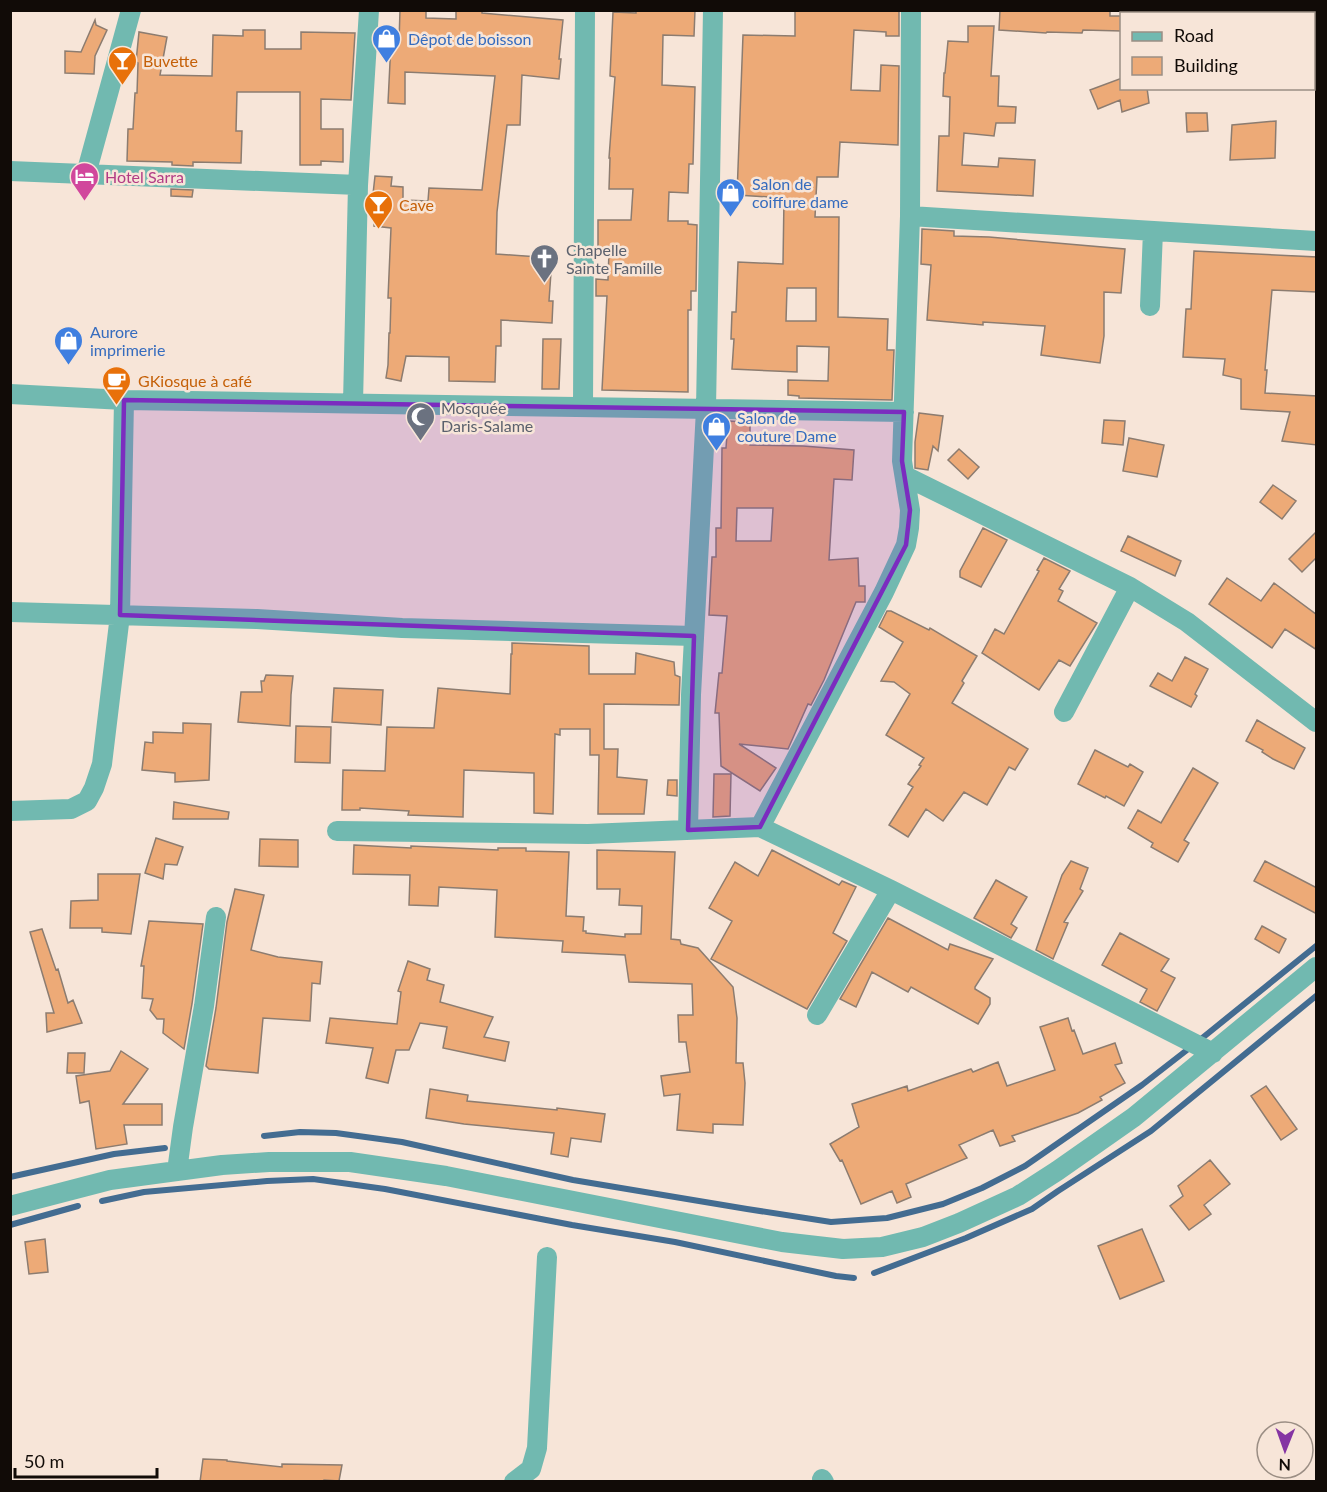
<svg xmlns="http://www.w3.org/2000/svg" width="1327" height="1492" font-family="Lato,sans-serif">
	<rect width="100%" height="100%" fill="#f7e5d8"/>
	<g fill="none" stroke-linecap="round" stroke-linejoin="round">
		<path stroke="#436c91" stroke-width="6" d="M 1201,1039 L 1316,946
			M 264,1136 L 300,1132 L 336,1133 L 402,1142 L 573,1180 L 747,1209 L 831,1222 L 887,1218 L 943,1204 L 982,1188 L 1025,1166 L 1142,1085 L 1187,1050
			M 10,1177 L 114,1154 L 165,1148
			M 102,1201 L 144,1192 L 267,1181 L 313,1179 L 385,1189 L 572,1225 L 675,1242 L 836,1276 L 854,1278
			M 10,1225 L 78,1206
			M 874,1273 L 966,1238 L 1032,1209 L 1058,1191 L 1151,1131 L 1316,996"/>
	</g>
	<path fill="#edaa77" stroke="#8c7c70" stroke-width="1.5" fill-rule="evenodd" d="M 400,10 L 426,10 L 426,18 L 456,19 L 456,10 L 482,10 L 482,13 L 563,20 L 559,59 L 561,59 L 559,79 L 522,75 L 520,125 L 507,125 L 497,212 L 496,254 L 552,258 L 549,301 L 553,301 L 552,323 L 501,320 L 501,346 L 496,346 L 495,382 L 449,381 L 449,357 L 406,356 L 401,381 L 386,378 L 388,365 L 389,333 L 390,333 L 391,298 L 388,298 L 391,228 L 374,226 L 376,194 L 373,194 L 375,176 L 392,177 L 391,186 L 403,187 L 403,200 L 428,201 L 429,188 L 482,190 L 495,76 L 405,72 L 405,104 L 388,103 L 391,42 L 399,43 Z
		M 636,10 L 695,10 L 694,36 L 663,35 L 662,85 L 695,87 L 693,164 L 689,164 L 688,193 L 669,192 L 668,221 L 688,221 L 688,224 L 697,225 L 696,291 L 691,291 L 691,310 L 688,310 L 688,392 L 602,390 L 607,296 L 596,296 L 596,279 L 608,280 L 609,251 L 598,251 L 598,220 L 631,220 L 633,189 L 609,189 L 610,158 L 609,158 L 615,77 L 610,76 L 613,12 L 636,13 Z
		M 795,10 L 899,10 L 899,36 L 886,36 L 886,32 L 854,30 L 851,90 L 880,91 L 881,65 L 899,66 L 898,145 L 840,142 L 838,177 L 817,177 L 815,217 L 839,217 L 838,317 L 888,319 L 887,350 L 894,350 L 892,400 L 799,398 L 799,396 L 788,395 L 788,380 L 828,381 L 829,347 L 797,346 L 797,372 L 732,369 L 734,339 L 731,339 L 732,312 L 736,312 L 738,262 L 783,264 L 784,198 L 737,195 L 743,35 L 795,36 ZM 787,288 L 816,288 L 816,321 L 786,321 Z
		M 1000,10 L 1110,10 L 1110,16 L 1122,16 L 1122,31 L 1083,30 L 1082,33 L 1047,32 L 1046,33 L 999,30 Z
		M 95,20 L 96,25 L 107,30 L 95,56 L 94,74 L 65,73 L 65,51 L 81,52 Z
		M 968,26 L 994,26 L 991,76 L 999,76 L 998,106 L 1016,107 L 1015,123 L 996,123 L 994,136 L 964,133 L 962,165 L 998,167 L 999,158 L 1035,160 L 1033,196 L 937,191 L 939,136 L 949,136 L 950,97 L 943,96 L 944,73 L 945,73 L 948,41 L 968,42 Z
		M 243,30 L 265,30 L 265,49 L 301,49 L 301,32 L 355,33 L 351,100 L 321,99 L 321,129 L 343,129 L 343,162 L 321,161 L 321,165 L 300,165 L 300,92 L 237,92 L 236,131 L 242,131 L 241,163 L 193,162 L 193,166 L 172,165 L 172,162 L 127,161 L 128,129 L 133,129 L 135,93 L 137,93 L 138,63 L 136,62 L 139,32 L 167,37 L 160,75 L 212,76 L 213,35 L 243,36 Z
		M 1122,78 L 1122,88 L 1147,88 L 1149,103 L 1122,112 L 1120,100 L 1098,109 L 1090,90 Z
		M 1186,113 L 1207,113 L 1208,131 L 1187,132 Z
		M 1276,121 L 1275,158 L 1230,160 L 1232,125 Z
		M 171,189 L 193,190 L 192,197 L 171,196 Z
		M 922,229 L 954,231 L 954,236 L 989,237 L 1125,249 L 1121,293 L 1104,292 L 1104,336 L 1100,363 L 1041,355 L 1045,326 L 983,322 L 983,325 L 927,320 L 931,265 L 921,264 Z
		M 1194,251 L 1317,257 L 1317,292 L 1272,290 L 1265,370 L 1267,370 L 1265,393 L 1317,396 L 1317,445 L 1282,441 L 1290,412 L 1241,409 L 1241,379 L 1223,375 L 1225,359 L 1183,357 L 1186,309 L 1191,309 Z
		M 543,339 L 561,339 L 559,389 L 542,389 Z
		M 919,413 L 943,416 L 938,451 L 933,446 L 928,470 L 915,468 L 915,442 Z
		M 1104,420 L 1125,421 L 1123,445 L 1102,443 Z
		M 728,421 L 750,422 L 750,445 L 803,446 L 854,450 L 852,480 L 834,479 L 829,560 L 858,558 L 859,586 L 865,586 L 865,602 L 856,602 L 824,680 L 811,705 L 808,704 L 788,749 L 739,744 L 776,768 L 760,791 L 721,766 L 719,713 L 715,713 L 719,673 L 722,673 L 727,616 L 709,615 L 712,557 L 716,557 L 716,528 L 721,528 L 722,448 L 726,448 ZM 737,508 L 773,508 L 771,541 L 736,541 Z
		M 1129,438 L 1164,445 L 1157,477 L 1123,471 Z
		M 959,449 L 979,467 L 968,479 L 948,460 Z
		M 1273,485 L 1296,501 L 1282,519 L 1260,502 Z
		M 983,528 L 1007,540 L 981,587 L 960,577 L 960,571 Z
		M 1317,531 L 1317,557 L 1302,572 L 1289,559 Z
		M 1128,536 L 1181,561 L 1175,576 L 1121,551 Z
		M 1044,558 L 1070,571 L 1059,589 L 1063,591 L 1058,601 L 1097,623 L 1070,666 L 1059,660 L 1039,690 L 982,653 L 995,629 L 1004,634 L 1039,571 L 1037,570 Z
		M 1227,578 L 1261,601 L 1274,583 L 1317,615 L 1317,650 L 1285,629 L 1272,648 L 1209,604 Z
		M 887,611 L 891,611 L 929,630 L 930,628 L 977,656 L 962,681 L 964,683 L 952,703 L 1028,749 L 1015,770 L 1009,767 L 987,805 L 964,792 L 943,821 L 926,809 L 908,837 L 889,825 L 913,787 L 908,784 L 921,766 L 919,765 L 924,758 L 886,735 L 910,694 L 894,682 L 881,681 L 903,642 L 879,627 Z
		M 512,643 L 589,646 L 589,674 L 635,674 L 636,653 L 674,662 L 675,675 L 680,677 L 679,705 L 604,704 L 604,749 L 618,749 L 617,777 L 647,780 L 644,814 L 598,814 L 599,755 L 590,755 L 590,729 L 560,729 L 560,735 L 555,734 L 553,814 L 534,813 L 534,773 L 464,770 L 463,817 L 408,815 L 409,811 L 360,808 L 360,810 L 342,810 L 343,770 L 385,771 L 387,727 L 434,728 L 438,688 L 510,694 L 511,654 L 512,654 Z
		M 1185,657 L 1208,669 L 1195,694 L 1197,696 L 1191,707 L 1150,686 L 1158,673 L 1172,681 Z
		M 266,675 L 293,676 L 291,695 L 290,726 L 238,722 L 241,692 L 262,692 L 261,681 L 264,681 Z
		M 334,688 L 383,690 L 381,725 L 332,722 Z
		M 1257,720 L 1305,748 L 1294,769 L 1273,759 L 1262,752 L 1263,750 L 1246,741 Z
		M 183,723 L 211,724 L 209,780 L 175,782 L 175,773 L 142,770 L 145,742 L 153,743 L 153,732 L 183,733 Z
		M 296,726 L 331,727 L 330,763 L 295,762 Z
		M 1095,750 L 1128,767 L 1130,764 L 1143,772 L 1124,806 L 1106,796 L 1105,798 L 1078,784 Z
		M 1193,768 L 1218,783 L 1184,840 L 1189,843 L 1178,862 L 1151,847 L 1153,843 L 1128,828 L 1138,810 L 1161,823 Z
		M 714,774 L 731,774 L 730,816 L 713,817 Z
		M 668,780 L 677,780 L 677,796 L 667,795 Z
		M 174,802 L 229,812 L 228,819 L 173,819 Z
		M 156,838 L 183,847 L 177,865 L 165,864 L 163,879 L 145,873 Z
		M 260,839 L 298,840 L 298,867 L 259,866 Z
		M 354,845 L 411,848 L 411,846 L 498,850 L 498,848 L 526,848 L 526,851 L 569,852 L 566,916 L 584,917 L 583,931 L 586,931 L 586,933 L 625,937 L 625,934 L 641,934 L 642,906 L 619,905 L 620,889 L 597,889 L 597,850 L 675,852 L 671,939 L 680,940 L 681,944 L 698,948 L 733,987 L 737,1018 L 736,1063 L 743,1063 L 745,1083 L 743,1125 L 713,1124 L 713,1133 L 677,1130 L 680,1094 L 664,1096 L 661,1076 L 690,1072 L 686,1042 L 679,1042 L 678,1015 L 693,1015 L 692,984 L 629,982 L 625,955 L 562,952 L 563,941 L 495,937 L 497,890 L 439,887 L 438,906 L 409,905 L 410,875 L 353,874 Z
		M 772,850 L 839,885 L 842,881 L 856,887 L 833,933 L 847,941 L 807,1009 L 711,959 L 732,921 L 709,908 L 735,862 L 758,876 Z
		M 1071,861 L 1088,868 L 1080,889 L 1083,891 L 1064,922 L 1068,923 L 1053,959 L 1036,950 L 1062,875 Z
		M 1265,861 L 1317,888 L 1317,914 L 1254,881 Z
		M 98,874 L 140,874 L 131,934 L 102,932 L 102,928 L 70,928 L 71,901 L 98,900 Z
		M 996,880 L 1027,897 L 1011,924 L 1017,928 L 1011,938 L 974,918 Z
		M 235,889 L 264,895 L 251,950 L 278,957 L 322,962 L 320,984 L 312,983 L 310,1021 L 263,1018 L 258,1073 L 209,1069 L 206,1066 L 216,1008 L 227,922 Z
		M 888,918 L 948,950 L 950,944 L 993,959 L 975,987 L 975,989 L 990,998 L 990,1004 L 978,1024 L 911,987 L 908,992 L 872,972 L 856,1007 L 840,999 Z
		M 149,921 L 203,924 L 192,1004 L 184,1049 L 163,1033 L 164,1019 L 157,1019 L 150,1010 L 153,999 L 142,998 L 144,966 L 141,966 Z
		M 1262,926 L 1286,939 L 1279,953 L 1255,939 Z
		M 42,929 L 56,970 L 58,969 L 68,1003 L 73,1000 L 82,1023 L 47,1032 L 46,1013 L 54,1013 L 30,932 Z
		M 1120,933 L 1169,959 L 1161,971 L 1175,978 L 1157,1011 L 1140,1002 L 1147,989 L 1102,965 Z
		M 408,961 L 430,969 L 427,980 L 444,985 L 440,1002 L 493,1017 L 484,1037 L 509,1042 L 505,1061 L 443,1048 L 447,1027 L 420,1023 L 409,1050 L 396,1050 L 388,1083 L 366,1078 L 373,1048 L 326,1043 L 330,1018 L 397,1024 L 401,992 L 398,991 Z
		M 1068,1018 L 1072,1031 L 1074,1030 L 1083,1054 L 1115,1043 L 1122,1063 L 1115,1065 L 1125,1083 L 1100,1097 L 1102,1100 L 1078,1113 L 1012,1136 L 1015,1141 L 1000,1146 L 993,1130 L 959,1145 L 967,1158 L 906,1184 L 911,1197 L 897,1203 L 892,1191 L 861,1204 L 842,1160 L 840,1161 L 830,1144 L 859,1127 L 852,1104 L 907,1086 L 908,1091 L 971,1069 L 973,1072 L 998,1062 L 1007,1086 L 1055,1070 L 1040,1027 Z
		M 121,1051 L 148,1069 L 123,1104 L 162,1104 L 162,1125 L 124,1125 L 127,1144 L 96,1149 L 89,1101 L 80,1103 L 76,1076 L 110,1071 Z
		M 68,1053 L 85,1053 L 84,1073 L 67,1073 Z
		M 1266,1086 L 1297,1129 L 1281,1140 L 1251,1096 Z
		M 430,1089 L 468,1095 L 467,1101 L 557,1110 L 557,1108 L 605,1114 L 601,1142 L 571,1138 L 568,1157 L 551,1154 L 554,1133 L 464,1124 L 426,1118 Z
		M 1210,1160 L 1230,1184 L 1204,1205 L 1211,1214 L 1189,1230 L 1170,1206 L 1183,1196 L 1178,1186 Z
		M 1142,1229 L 1164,1281 L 1120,1299 L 1098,1246 Z
		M 45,1239 L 48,1272 L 29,1274 L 25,1242 Z
		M 203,1459 L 227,1460 L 227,1461 L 282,1467 L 282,1464 L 342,1465 L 339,1481 L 324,1480 L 322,1482 L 200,1482 Z"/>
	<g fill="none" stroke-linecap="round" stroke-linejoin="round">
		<path stroke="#71b9b0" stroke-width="20" d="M 10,171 L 358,185
			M 86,174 L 131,10
			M 910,216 L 1316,241
			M 1150,306 L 1153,231
			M 10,394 L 124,400 L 904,412
			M 353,403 L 358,185 L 369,10
			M 583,407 L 585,10
			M 905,476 L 1130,587 L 1187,622 L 1316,722
			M 10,612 L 257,619 L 402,628 L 694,636
			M 1064,712 L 1130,587
			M 10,811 L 71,809 L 87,801 L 94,788 L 102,764 L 120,615 L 124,400
			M 760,827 L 884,592 L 906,545 L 909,528 L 910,510 L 902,461 L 910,216 L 911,10
			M 688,830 L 691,695 L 706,409 L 713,10
			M 337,831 L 588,834 L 760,827 L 891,890 L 1213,1053
			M 817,1015 L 891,890
			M 177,1171 L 183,1127 L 204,1006 L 216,917
			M 10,1206 L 110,1180 L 177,1171 L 222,1165 L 269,1162 L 350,1162 L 446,1176 L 782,1242 L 843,1249 L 882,1247 L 923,1237 L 959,1223 L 1018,1196 L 1057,1171 L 1134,1117 L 1316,967
			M 822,1479 L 824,1482
			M 514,1482 L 531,1469 L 537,1448 L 547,1257"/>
	</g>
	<path fill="#7b2cbf" fill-opacity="0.2" stroke="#7b2cbf" stroke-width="4.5" stroke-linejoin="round" d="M 124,400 L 904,412 L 902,461 L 910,510 L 906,545 L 760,827 L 688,830 L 694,636 L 120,615 Z"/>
	<defs>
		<symbol id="shop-pin" viewBox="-11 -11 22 30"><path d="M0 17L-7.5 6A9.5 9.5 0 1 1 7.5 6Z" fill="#3f7fe0" stroke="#f7e5d8"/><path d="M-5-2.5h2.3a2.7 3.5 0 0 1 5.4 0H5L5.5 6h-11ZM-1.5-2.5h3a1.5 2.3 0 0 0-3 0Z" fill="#fff"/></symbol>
		<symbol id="bar-pin" viewBox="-11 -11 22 30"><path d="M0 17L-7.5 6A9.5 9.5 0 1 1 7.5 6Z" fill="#e8710a" stroke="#f7e5d8"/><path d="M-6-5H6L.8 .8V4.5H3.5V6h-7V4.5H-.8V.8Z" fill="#fff"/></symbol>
		<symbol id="hotel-pin" viewBox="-11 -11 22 30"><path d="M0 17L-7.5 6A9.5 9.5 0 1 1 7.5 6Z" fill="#d1479c" stroke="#f7e5d8"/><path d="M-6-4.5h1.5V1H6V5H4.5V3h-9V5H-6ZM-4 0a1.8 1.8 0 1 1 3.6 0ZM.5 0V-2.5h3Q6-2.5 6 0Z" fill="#fff"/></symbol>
		<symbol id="church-pin" viewBox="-11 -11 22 30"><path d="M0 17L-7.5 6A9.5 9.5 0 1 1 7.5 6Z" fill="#6b7280" stroke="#f7e5d8"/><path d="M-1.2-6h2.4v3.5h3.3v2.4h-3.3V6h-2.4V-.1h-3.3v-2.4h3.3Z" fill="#fff"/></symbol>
		<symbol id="cafe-pin" viewBox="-11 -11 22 30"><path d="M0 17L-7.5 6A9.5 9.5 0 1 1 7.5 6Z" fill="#e8710a" stroke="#f7e5d8"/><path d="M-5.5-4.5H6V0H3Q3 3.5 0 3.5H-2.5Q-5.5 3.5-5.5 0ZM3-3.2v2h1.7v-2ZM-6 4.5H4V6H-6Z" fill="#fff"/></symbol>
		<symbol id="mosque-pin" viewBox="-11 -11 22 30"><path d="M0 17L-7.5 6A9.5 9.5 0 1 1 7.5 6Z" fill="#6b7280" stroke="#f7e5d8"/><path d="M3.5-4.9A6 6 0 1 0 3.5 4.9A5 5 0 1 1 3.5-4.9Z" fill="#fff"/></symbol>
	</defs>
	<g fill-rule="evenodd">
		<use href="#shop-pin" x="370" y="22" width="33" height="45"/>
		<use href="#bar-pin" x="106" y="44" width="33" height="45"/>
		<use href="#hotel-pin" x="68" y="160" width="33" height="45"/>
		<use href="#shop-pin" x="714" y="176" width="33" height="45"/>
		<use href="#bar-pin" x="362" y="188" width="33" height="45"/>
		<use href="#church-pin" x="528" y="242" width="33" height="45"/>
		<use href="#shop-pin" x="52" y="324" width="33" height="45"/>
		<use href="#cafe-pin" x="100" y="364" width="33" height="45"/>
		<use href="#mosque-pin" x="404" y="400" width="33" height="45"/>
		<use href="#shop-pin" x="700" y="410" width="33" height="45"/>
	</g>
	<g text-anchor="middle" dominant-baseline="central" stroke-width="5" stroke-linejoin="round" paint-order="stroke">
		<g font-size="16" fill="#366cbe" stroke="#f7e5d8" text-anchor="start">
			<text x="408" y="38">Dêpot de boisson</text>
			<text x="752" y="183">Salon de<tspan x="752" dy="18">coiffure dame</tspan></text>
			<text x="90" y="331">Aurore<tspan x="90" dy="18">imprimerie</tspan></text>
			<text x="737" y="417">Salon de<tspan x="737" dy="18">couture Dame</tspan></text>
		</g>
		<g font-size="16" fill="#c56008" stroke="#f7e5d8" text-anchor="start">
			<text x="143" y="60">Buvette</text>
			<text x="399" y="204">Cave</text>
			<text x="138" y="380">GKiosque à café</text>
		</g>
		<g font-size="16" fill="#b23c85" stroke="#f7e5d8" text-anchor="start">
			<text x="105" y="176">Hotel Sarra</text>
		</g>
		<g font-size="16" fill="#5b616d" stroke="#f7e5d8" text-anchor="start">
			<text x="566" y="249">Chapelle<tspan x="566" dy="18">Sainte Famille</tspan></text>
			<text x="441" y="407">Mosquée<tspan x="441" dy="18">Daris-Salame</tspan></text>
		</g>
	</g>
	<rect width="1327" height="1492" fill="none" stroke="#110b07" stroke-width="24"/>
	<rect x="1120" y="12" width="195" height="78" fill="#f7e5d8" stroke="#9b8e84" stroke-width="1.5"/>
	<rect x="1132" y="32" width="30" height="9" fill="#71b9b0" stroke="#9b8e84" stroke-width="1.5"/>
	<text x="1174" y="42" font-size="18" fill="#110b07">Road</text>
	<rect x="1132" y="57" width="30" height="18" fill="#edaa77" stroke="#9b8e84" stroke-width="1.5"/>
	<text x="1174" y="72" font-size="18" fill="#110b07">Building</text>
	<g transform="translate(1285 1450) rotate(181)"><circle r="28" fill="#f7e5d8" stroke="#9b8e84" stroke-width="1.5"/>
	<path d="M0-4.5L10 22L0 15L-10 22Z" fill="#8534a3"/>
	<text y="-9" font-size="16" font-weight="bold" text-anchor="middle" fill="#110b07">N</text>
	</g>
	<path d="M15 1468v9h142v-9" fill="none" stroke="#110b07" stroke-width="3"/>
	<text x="24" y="1468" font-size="18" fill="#110b07" stroke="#f7e5d8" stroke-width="4.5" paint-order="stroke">50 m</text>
</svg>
